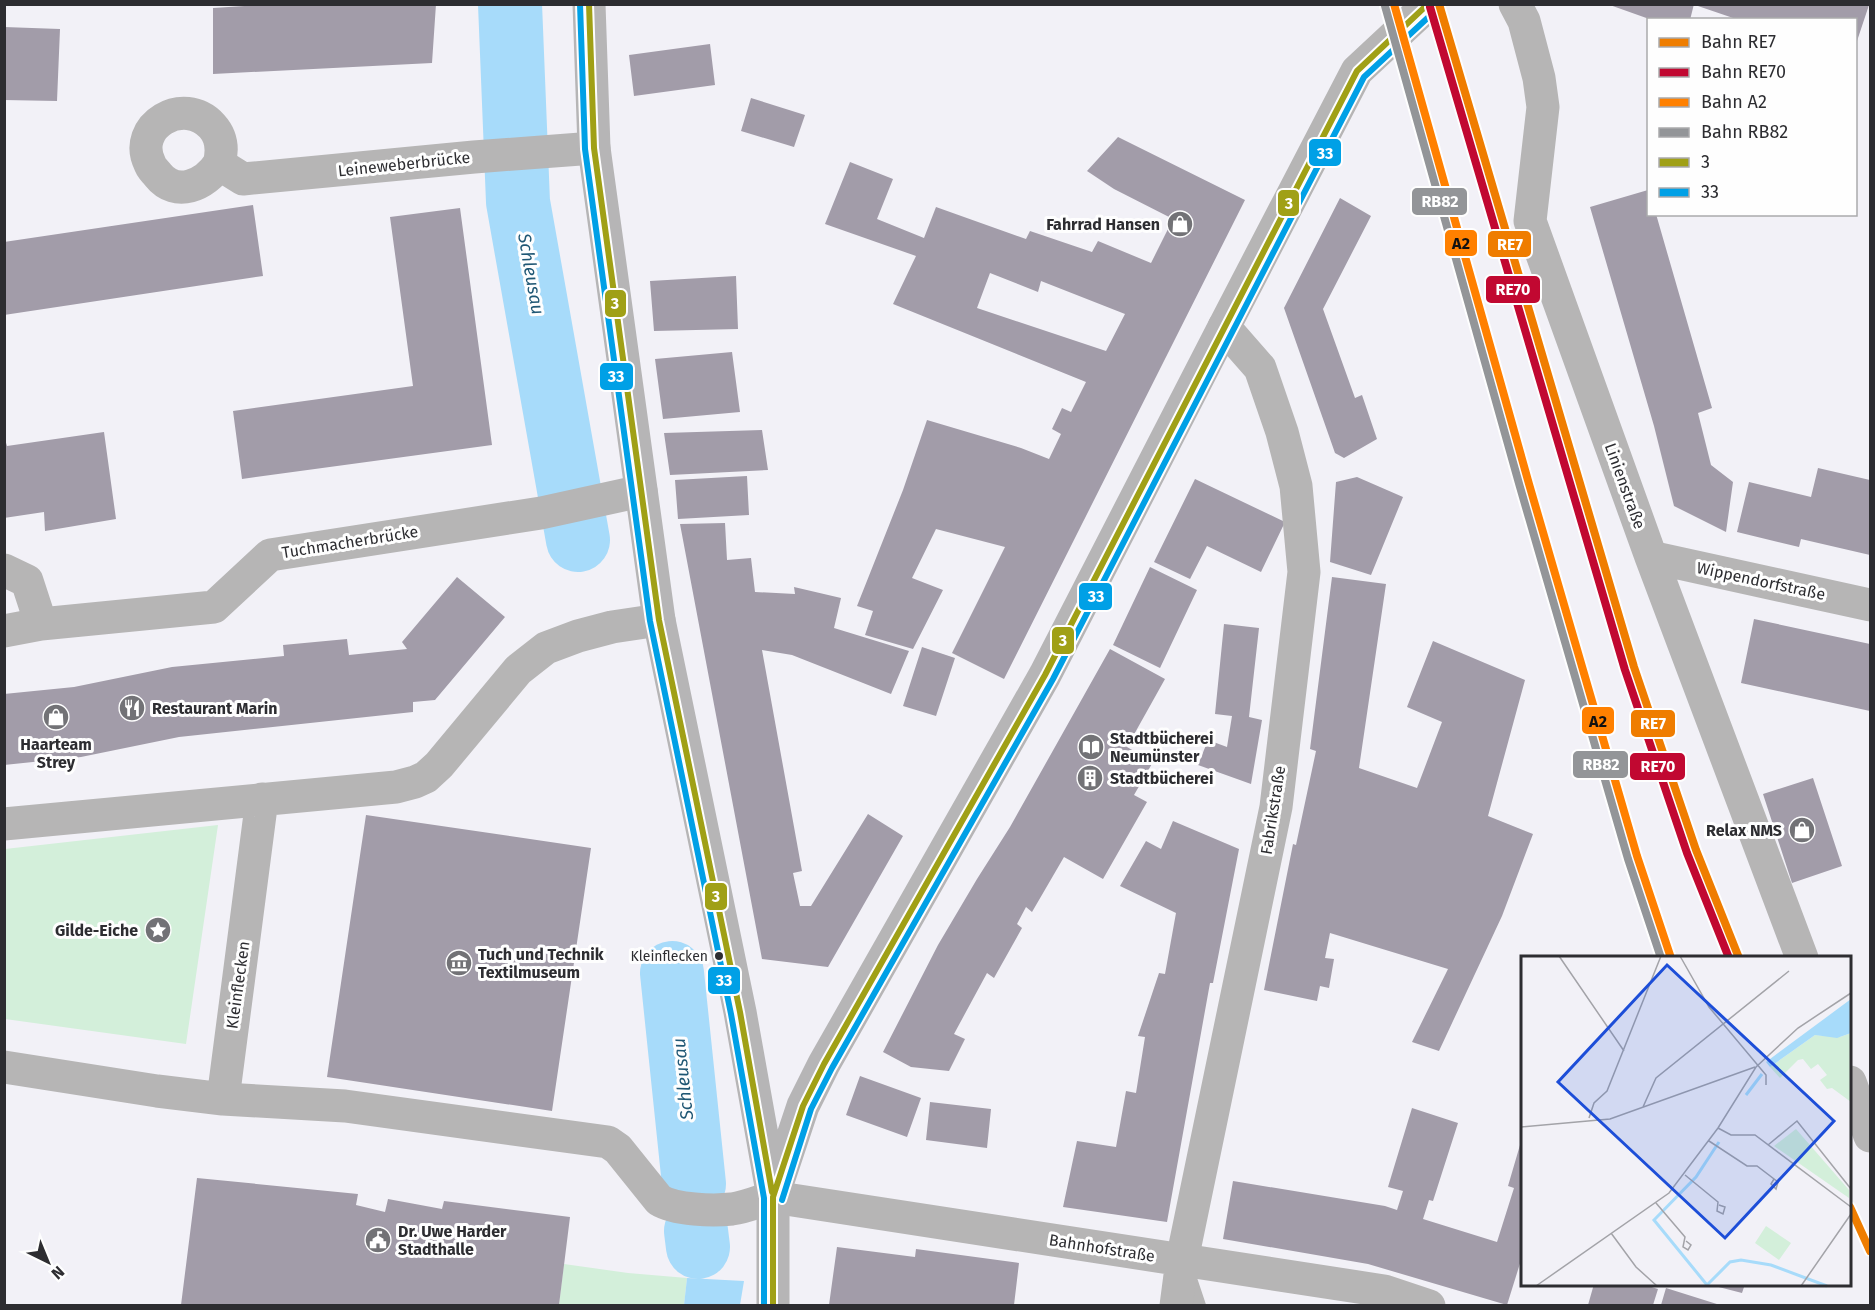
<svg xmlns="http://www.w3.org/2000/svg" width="1875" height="1310" font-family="'Fira Sans',sans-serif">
	<rect width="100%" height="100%" fill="#f2f1f7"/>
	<path fill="#d3efda" d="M 218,825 L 186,1044 L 5,1019 L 5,849 Z
		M 564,1264 L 628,1273 L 687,1278 L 684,1305 L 559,1305 Z"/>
	<path fill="#a7dbfa" d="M 687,1278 L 744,1281 L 740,1305 L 684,1305 Z"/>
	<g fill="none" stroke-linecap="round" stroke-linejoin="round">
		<path stroke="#a7dbfa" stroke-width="64" d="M 510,4 L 518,202 L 578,540
			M 672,973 L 694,1184
			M 696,1231 L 698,1247"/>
	</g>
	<path fill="#a29ca9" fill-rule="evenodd" d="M 278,4 L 436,4 L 432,63 L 213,74 L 213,8 Z
		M 1607,4 L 1694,4 L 1690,20 L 1652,20 Z
		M 1695,5 L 1869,5 L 1856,44 L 1856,20 L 1739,20 Z
		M 4,27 L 60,29 L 57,101 L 4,100 Z
		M 710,44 L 715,85 L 634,96 L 629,55 Z
		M 751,98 L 805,115 L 794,147 L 741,131 Z
		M 1118,137 L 1245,200 L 1004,679 L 952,653 L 1005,547 L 936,529 L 912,578 L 943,590 L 913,649 L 865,635 L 873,611 L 857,606 L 903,490 L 927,420 L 1021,448 L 1049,459 L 1061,434 L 1052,429 L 1062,408 L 1071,412 L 1086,382 L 893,304 L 916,256 L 825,224 L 850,162 L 893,179 L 877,219 L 924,238 L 936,207 L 1026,239 L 1030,231 L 1092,252 L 1098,241 L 1151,263 L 1173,219 L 1114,189 L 1087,171 ZM 990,273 L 1038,292 L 1041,281 L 1125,314 L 1106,351 L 977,308 Z
		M 1648,190 L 1648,214 L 1656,214 L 1712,408 L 1698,413 L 1711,465 L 1733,482 L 1726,532 L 1674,506 L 1654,426 L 1590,207 Z
		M 1340,198 L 1371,216 L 1323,309 L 1355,398 L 1362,395 L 1377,439 L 1344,458 L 1335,453 L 1284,308 Z
		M 253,205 L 263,276 L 4,315 L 4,242 Z
		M 460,208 L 492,445 L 242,479 L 233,411 L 413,386 L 390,217 Z
		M 736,276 L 738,329 L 654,331 L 650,281 Z
		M 732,352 L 740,412 L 663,419 L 655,359 Z
		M 762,430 L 768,470 L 670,475 L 664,433 Z
		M 104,432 L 116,519 L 45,531 L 44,512 L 4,518 L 4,436 L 7,446 Z
		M 1818,468 L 1870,480 L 1870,555 L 1801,539 L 1799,547 L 1737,532 L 1749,482 L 1811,497 Z
		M 747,476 L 749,515 L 678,519 L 675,480 Z
		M 1357,477 L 1403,497 L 1371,575 L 1330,562 L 1336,482 Z
		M 1195,479 L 1285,522 L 1261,572 L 1207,546 L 1190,579 L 1154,562 Z
		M 725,523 L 727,560 L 751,558 L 755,592 L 795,594 L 794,587 L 841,598 L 834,628 L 909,651 L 891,694 L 792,655 L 762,650 L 802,871 L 793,873 L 800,906 L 811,906 L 868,814 L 903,836 L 828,967 L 762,959 L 680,524 Z
		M 1150,567 L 1197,590 L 1160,668 L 1113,645 Z
		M 457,577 L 505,617 L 435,700 L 413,702 L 413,712 L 179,737 L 81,757 L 4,765 L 4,694 L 74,687 L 172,667 L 284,656 L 283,645 L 347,639 L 349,655 L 407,649 L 402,642 Z
		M 1332,577 L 1386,584 L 1359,768 L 1417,788 L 1442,722 L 1407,707 L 1433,641 L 1525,680 L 1488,816 L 1533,834 L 1502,916 L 1439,1051 L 1412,1042 L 1448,969 L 1330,933 L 1325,958 L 1334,959 L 1329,988 L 1320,986 L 1317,1001 L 1264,990 L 1293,844 L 1296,845 L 1316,751 L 1310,749 Z
		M 1754,619 L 1870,644 L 1870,711 L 1741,683 Z
		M 1224,624 L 1259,628 L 1249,717 L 1262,720 L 1251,784 L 1198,765 L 1208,740 L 1227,747 L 1232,716 L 1215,714 Z
		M 922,647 L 955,658 L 936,716 L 903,706 Z
		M 1110,649 L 1165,679 L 1127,747 L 1153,762 L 1134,795 L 1147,802 L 1103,879 L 1064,857 L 1032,912 L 1026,907 L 1017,924 L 1022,928 L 994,978 L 987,973 L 954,1034 L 965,1039 L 949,1071 L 911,1067 L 883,1052 L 938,945 L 977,879 L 1010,827 Z
		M 1813,778 L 1842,866 L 1792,883 L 1763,794 Z
		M 366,815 L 591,848 L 552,1111 L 327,1077 Z
		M 1173,821 L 1239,849 L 1213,983 L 1210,983 L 1167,1222 L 1063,1207 L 1077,1141 L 1116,1147 L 1126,1091 L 1136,1093 L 1145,1037 L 1138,1036 L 1159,973 L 1165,974 L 1176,913 L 1120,886 L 1146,841 L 1161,849 Z
		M 860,1076 L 921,1098 L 907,1137 L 846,1115 Z
		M 930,1102 L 991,1109 L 987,1148 L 926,1140 Z
		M 1412,1108 L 1458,1123 L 1433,1201 L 1429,1200 L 1423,1219 L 1497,1242 L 1514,1188 L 1508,1186 L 1520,1145 L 1522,1146 L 1522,1257 L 1507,1305 L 1368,1264 L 1223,1239 L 1233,1181 L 1385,1206 L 1397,1210 L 1403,1191 L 1388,1187 Z
		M 197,1178 L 358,1194 L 356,1205 L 385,1212 L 388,1199 L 442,1209 L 444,1201 L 570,1217 L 559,1305 L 181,1305 Z
		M 837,1247 L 915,1257 L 916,1249 L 1019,1263 L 1014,1305 L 829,1305 Z
		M 1594,1284 L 1642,1284 L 1658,1289 L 1653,1305 L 1588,1305 Z
		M 1707,1284 L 1745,1284 L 1742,1293 Z
		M 1666,1288 L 1720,1305 L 1661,1305 Z"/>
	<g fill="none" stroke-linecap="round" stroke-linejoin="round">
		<path stroke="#b6b5b5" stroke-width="18" d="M 1186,1273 L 1197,1306"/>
		<path stroke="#b6b5b5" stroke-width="33" d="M 1515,4 L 1524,21 L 1539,78 L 1543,107 L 1530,221 L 1651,557 L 1802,958
			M 219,164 C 205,185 176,198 158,175 C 155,171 151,168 150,164 C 131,126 184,95 212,126 C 222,137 223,150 219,164 L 243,179 L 474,157 L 594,148
			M 1651,557 L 1870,605
			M 4,570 L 27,581 L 41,624
			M 4,631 L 41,624 L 214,607 L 270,555 L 541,513 L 641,491
			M 4,824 L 396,787 L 415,782 L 426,777 L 439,765 L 518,670 L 546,648 L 578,636 L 612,627 L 659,620
			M 4,1067 L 157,1091 L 223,1099 L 345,1106 L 608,1142 L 618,1149 L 659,1200 C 675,1210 713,1211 732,1209 C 746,1207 760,1201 773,1197 L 1384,1291 L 1429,1306
			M 1850,1082 L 1870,1136
			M 223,1099 L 262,799
			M 1176,1306 L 1182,1260 L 1276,807 L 1304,572 L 1296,486 L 1282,432 L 1260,368 L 1224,327 L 1357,71 L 1429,4"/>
		<path stroke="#b6b5b6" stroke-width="33" d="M 589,4 L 594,148 L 659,620 L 740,1012 L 773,1197 L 773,1306
			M 774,1193 L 803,1106 L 824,1064 L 1045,675 L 1224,327"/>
		<defs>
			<path id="bus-1" d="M 589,4 L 594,148 L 659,620 L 740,1012 L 772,1192
				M 773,1306 L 773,1197 L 803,1106 L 824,1064 L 1045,675 L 1357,71 L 1428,4"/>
			<path id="bus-2" d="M 580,4 L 585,149 L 650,621 L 731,1014 L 764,1198 L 764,1306
				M 782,1200 L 811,1109 L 832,1068 L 1053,679 L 1364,77 L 1435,11"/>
		</defs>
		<use href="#bus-1" stroke="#fefefe" stroke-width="10"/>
		<use href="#bus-2" stroke="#fefefe" stroke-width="10"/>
		<use href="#bus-1" stroke="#a0a016" stroke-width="6"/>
		<use href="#bus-2" stroke="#00a0e6" stroke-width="6"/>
		<defs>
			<path id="rail-1" d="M 1439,4 L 1634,667 L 1696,850 L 1739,958
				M 1850,1207 L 1870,1251"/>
			<path id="rail-2" d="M 1430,7 L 1625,670 L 1687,853 L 1729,958"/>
			<path id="rail-3" d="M 1394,4 L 1529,484 L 1637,856 L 1671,958"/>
			<path id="rail-4" d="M 1385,6 L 1520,487 L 1628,859 L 1661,958"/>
		</defs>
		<use href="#rail-1" stroke="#fefefe" stroke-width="12"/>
		<use href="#rail-2" stroke="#fefefe" stroke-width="12"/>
		<use href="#rail-3" stroke="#fefefe" stroke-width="12"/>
		<use href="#rail-4" stroke="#fefefe" stroke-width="12"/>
		<use href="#rail-1" stroke="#ef7d00" stroke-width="8"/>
		<use href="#rail-2" stroke="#c10831" stroke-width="8"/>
		<use href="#rail-3" stroke="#ff8000" stroke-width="8"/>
		<use href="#rail-4" stroke="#939598" stroke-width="8"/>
	</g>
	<defs>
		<symbol id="shop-disc" viewBox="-11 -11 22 22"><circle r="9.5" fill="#727276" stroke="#fefefe"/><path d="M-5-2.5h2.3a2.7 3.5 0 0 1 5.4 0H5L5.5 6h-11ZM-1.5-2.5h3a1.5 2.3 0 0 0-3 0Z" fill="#fff"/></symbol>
		<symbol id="restaurant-disc" viewBox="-11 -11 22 22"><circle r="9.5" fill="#727276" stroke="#fefefe"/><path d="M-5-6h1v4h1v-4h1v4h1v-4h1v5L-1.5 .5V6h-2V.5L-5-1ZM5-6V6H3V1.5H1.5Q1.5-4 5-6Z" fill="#fff"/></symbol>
		<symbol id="library-disc" viewBox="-11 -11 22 22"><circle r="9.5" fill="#727276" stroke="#fefefe"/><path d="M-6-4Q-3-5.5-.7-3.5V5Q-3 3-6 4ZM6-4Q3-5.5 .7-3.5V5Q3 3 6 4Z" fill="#fff"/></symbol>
		<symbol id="building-disc" viewBox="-11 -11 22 22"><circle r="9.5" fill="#727276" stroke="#fefefe"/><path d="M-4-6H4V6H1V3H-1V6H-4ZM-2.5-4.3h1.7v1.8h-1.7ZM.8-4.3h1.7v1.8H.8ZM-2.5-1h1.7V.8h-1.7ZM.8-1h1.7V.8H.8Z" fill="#fff"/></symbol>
		<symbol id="sight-disc" viewBox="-11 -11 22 22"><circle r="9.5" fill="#727276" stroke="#fefefe"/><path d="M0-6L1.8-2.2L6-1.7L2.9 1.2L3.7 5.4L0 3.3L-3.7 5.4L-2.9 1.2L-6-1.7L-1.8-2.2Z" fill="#fff"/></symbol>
		<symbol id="museum-disc" viewBox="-11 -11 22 22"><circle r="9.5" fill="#727276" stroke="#fefefe"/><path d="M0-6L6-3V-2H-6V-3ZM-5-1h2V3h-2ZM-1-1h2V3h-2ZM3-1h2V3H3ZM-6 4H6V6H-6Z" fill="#fff"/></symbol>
		<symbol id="civic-disc" viewBox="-11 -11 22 22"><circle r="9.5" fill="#727276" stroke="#fefefe"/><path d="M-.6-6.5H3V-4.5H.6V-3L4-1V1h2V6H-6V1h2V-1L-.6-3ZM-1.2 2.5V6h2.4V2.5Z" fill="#fff"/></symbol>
	</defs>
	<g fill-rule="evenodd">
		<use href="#shop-disc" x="1165" y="209" width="30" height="30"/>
		<use href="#restaurant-disc" x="117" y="693" width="30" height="30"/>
		<use href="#shop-disc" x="41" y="702" width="30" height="30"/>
		<use href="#library-disc" x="1076" y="732" width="30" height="30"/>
		<use href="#building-disc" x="1075" y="763" width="30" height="30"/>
		<use href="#shop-disc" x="1787" y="815" width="30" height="30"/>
		<use href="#sight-disc" x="143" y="915" width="30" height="30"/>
		<use href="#museum-disc" x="444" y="948" width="30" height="30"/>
		<use href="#civic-disc" x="363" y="1225" width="30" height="30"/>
	</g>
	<circle fill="#2d2d31" stroke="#fefefe" stroke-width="2" cx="719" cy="956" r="5"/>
	<g text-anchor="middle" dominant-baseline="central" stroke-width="6" stroke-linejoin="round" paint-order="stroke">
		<g font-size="14" fill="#2d2d31" stroke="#fefefe" text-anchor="end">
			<text x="708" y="956">Kleinflecken</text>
		</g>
		<g font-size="16" fill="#2d2d31" stroke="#fefefe">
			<text transform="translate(404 164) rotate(-6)">Leineweberbrücke</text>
			<text transform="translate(1625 486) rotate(70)">Linienstraße</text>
			<text transform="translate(350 542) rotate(-9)">Tuchmacherbrücke</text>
			<text transform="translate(1761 581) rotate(12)">Wippendorfstraße</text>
			<text transform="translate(1273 810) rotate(-81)">Fabrikstraße</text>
			<text transform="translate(238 985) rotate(-82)">Kleinflecken</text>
			<text transform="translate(1102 1248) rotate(9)">Bahnhofstraße</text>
		</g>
		<g font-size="16" font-weight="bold" fill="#2d2d31" stroke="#fefefe" text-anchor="start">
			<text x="1160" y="224" text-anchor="end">Fahrrad Hansen</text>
			<text x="152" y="708">Restaurant Marin</text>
			<text x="1110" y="738">Stadtbücherei<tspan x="1110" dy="18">Neumünster</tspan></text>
			<text x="56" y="744" text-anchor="middle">Haarteam<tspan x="56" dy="18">Strey</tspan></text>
			<text x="1110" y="778">Stadtbücherei</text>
			<text x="1782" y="830" text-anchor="end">Relax NMS</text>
			<text x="138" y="930" text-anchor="end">Gilde-Eiche</text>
			<text x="478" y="954">Tuch und Technik<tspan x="478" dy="18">Textilmuseum</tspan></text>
			<text x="398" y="1231">Dr. Uwe Harder<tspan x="398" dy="18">Stadthalle</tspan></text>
		</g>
		<g font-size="18" font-style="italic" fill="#1f5774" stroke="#fefefe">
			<text transform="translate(531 274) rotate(80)">Schleusau</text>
			<text transform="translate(683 1079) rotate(-96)">Schleusau</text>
		</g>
	</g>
	<g transform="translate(1521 956)">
		<rect width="330" height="330" fill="#f2f1f7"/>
		<path d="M 330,77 L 330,146 L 311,132 L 306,133 L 299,124 L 306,119 L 297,108 L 290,113 L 282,103 L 277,104 L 259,122 L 249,111 L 294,79 L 319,81 ZM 275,173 L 328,234 L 328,242 L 253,190 ZM 245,270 L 270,287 L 258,304 L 234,287 Z" fill="#d3efda"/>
		<path d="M 330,43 L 330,77 L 316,82 L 294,79 L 249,111 L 245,106 Z" fill="#a7dbfa"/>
		<path fill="none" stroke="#a7dbfa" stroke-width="3" d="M 225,139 L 241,118M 186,329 L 133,264 L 175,221 L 198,186M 185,330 L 209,306 L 220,304 L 250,309 L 306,330"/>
		<path fill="none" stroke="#a3a3a8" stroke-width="1.5" d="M 38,0 L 103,95M 159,0 L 188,51 L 245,119 L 245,129M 122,151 L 135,122 L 268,15M 68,162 L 73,147 L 86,135 L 140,0M 0,171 L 89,163 L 234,111M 197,172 L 210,179 L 234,179 L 330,251M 188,185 L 226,210 L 236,210 L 257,226 L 255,233 L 250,228 L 253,223M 247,189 L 276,165 L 330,233M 164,219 L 197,246 L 196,255 L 202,258 L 204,251 L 198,249M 135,247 L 164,281 L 162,291 L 167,294 L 170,289 L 165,285M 90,277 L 115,311 L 136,330M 15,330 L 148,237 L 197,172 L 235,111 L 277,72 L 330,37M 280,330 L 330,258"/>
		<path fill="#1d4ed8" fill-opacity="0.15" stroke="#1d4ed8" stroke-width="3" d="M 146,9 L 313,165 L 204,282 L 37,126 Z"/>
		<rect width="330" height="330" fill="none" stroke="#2d2d31" stroke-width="3"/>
	</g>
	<g stroke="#fefefe" stroke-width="2">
		<rect x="1308" y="138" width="34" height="29" rx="6" fill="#00a0e6"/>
		<rect x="1411" y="187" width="57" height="29" rx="6" fill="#939598"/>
		<rect x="1277" y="189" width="23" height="28" rx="6" fill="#a0a016"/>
		<rect x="1444" y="229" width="34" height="28" rx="6" fill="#ff8000"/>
		<rect x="1487" y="230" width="45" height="28" rx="6" fill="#ef7d00"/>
		<rect x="1485" y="275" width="56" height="29" rx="6" fill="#c10831"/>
		<rect x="604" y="289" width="23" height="29" rx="6" fill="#a0a016"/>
		<rect x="599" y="362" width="35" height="29" rx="6" fill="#00a0e6"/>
		<rect x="1078" y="582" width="35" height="29" rx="6" fill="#00a0e6"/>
		<rect x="1051" y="626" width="24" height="29" rx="6" fill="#a0a016"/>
		<rect x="1581" y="706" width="34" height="29" rx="6" fill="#ff8000"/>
		<rect x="1630" y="709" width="46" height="29" rx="6" fill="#ef7d00"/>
		<rect x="1572" y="750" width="57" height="29" rx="6" fill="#939598"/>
		<rect x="1629" y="752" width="57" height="29" rx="6" fill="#c10831"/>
		<rect x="704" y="882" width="24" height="29" rx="6" fill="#a0a016"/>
		<rect x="707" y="966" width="34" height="29" rx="6" fill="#00a0e6"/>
	</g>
	<g font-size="16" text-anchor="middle" font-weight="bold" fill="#fff">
		<text x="1325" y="159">33</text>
		<text x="1440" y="207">RB82</text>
		<text x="1289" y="209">3</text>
		<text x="1510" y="250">RE7</text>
		<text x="1513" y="295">RE70</text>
		<text x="615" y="309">3</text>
		<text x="616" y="382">33</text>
		<text x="1096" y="602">33</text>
		<text x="1063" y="646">3</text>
		<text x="1653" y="729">RE7</text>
		<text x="1601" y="770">RB82</text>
		<text x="1658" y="772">RE70</text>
		<text x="716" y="902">3</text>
		<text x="724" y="986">33</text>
	</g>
	<g font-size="16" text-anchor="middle" font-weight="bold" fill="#111">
		<text x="1461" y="249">A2</text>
		<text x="1598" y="727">A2</text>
	</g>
	<rect width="1875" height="1310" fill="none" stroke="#2d2d31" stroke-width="12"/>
	<rect x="1647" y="18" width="210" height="198" fill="#fefefe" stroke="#aaaaac" stroke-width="1.5"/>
	<rect x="1659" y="38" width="30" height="9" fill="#ef7d00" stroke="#aaaaac" stroke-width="1.5"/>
	<text x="1701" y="48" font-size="18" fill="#2d2d31">Bahn RE7</text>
	<rect x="1659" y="68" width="30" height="9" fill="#c10831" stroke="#aaaaac" stroke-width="1.5"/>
	<text x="1701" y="78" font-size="18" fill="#2d2d31">Bahn RE70</text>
	<rect x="1659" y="98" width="30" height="9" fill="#ff8000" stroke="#aaaaac" stroke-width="1.5"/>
	<text x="1701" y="108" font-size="18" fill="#2d2d31">Bahn A2</text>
	<rect x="1659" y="128" width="30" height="9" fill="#939598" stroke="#aaaaac" stroke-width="1.5"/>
	<text x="1701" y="138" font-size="18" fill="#2d2d31">Bahn RB82</text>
	<rect x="1659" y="158" width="30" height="9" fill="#a0a016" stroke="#aaaaac" stroke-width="1.5"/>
	<text x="1701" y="168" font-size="18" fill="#2d2d31">3</text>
	<rect x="1659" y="188" width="30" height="9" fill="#00a0e6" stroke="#aaaaac" stroke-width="1.5"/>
	<text x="1701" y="198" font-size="18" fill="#2d2d31">33</text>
	<g transform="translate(48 1262) rotate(137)" stroke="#fefefe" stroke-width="4.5" paint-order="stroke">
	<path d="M0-4.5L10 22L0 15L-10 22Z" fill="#2d2d31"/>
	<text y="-9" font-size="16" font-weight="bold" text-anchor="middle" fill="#2d2d31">N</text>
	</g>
</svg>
